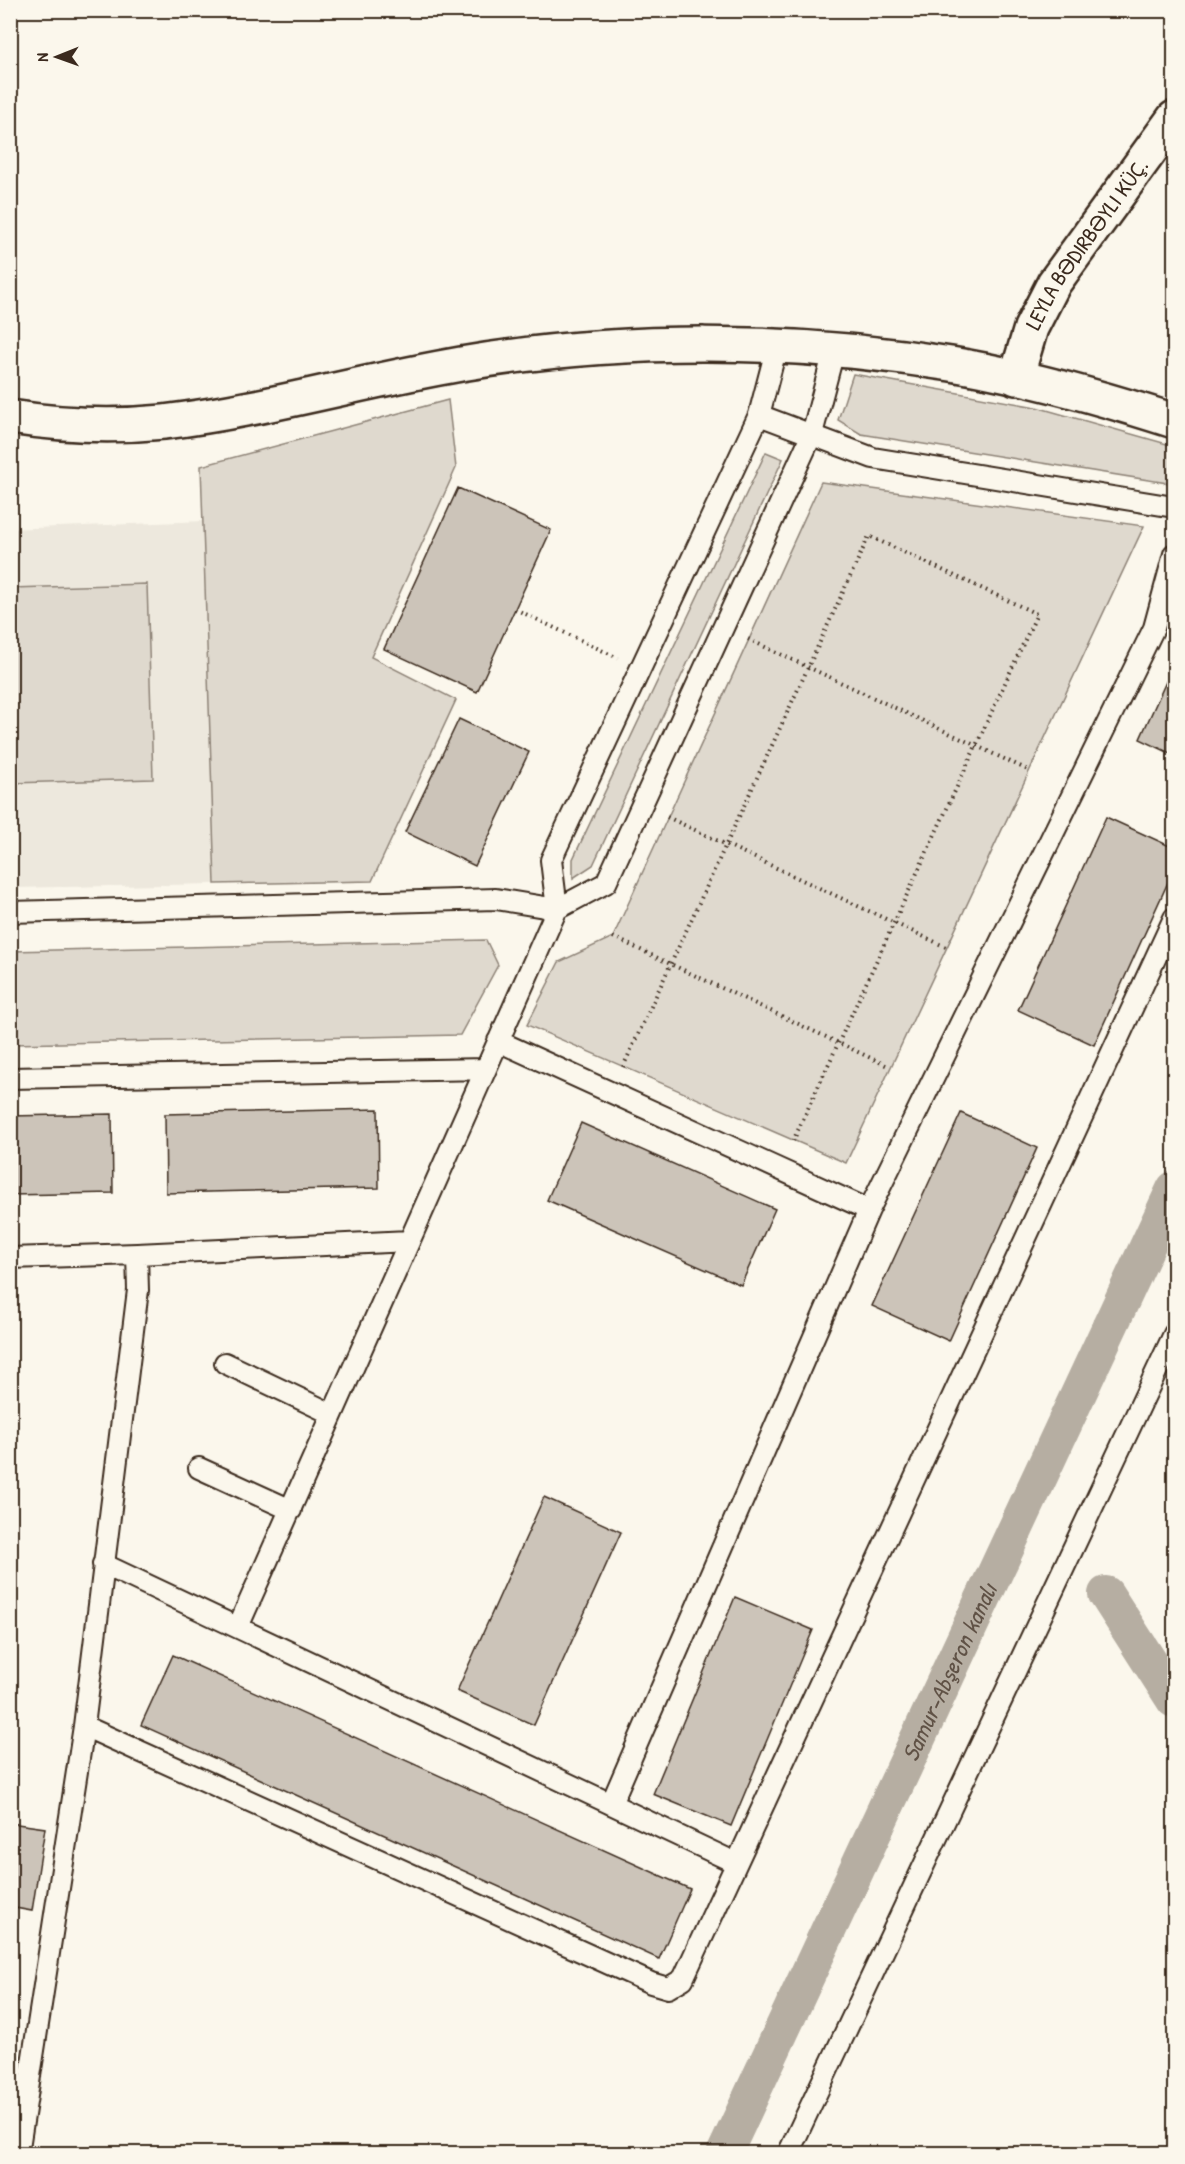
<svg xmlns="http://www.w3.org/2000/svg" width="1185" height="2164" font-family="'Patrick Hand',sans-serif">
	<rect width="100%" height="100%" fill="#fbf7ec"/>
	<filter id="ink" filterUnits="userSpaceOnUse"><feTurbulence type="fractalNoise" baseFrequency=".0167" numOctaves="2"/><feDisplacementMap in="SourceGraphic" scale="12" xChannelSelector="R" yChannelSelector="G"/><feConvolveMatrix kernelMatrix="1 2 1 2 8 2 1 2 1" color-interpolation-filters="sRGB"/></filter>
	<g filter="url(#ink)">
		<path fill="#ede8dd" d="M 204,521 L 215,884 L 11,888 L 10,529 Z"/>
		<path fill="#dfd9ce" stroke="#8d8276" stroke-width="1.5" d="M 853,374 L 1036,407 L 1174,446 L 1174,484 L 861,434 L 838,420 Z
			M 448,400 L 456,468 L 371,657 L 456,700 L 372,881 L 215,884 L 201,466 Z
			M 766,452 L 783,459 L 593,865 L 573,878 L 573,859 Z
			M 821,482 L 1144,526 L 846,1163 L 527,1025 L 559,962 L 613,937 Z
			M 147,584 L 153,779 L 11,783 L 11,588 Z
			M 486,940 L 498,965 L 460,1035 L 11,1044 L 11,951 Z"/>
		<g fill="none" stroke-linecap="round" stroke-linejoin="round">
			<g stroke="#b6aea2" stroke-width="36">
				<path d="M 1106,1594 L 1174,1700"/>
				<path id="s1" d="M 724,2154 L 1174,1189"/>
			</g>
		</g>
		<path fill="#ccc4b9" stroke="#3b2a1e" stroke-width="1.5" d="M 458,488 L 551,530 L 477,692 L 384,649 Z
			M 1174,664 L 1174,755 L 1140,739 Z
			M 459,719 L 529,752 L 475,866 L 405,832 Z
			M 1106,817 L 1174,848 L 1174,869 L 1094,1045 L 1018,1010 Z
			M 378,1109 L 379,1188 L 166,1193 L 165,1114 Z
			M 961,1113 L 1037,1148 L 949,1341 L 872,1306 Z
			M 112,1114 L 113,1193 L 10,1195 L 10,1116 Z
			M 581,1123 L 775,1209 L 741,1285 L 547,1200 Z
			M 544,1497 L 621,1532 L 534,1725 L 457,1691 Z
			M 735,1597 L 813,1630 L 731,1826 L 653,1794 Z
			M 173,1655 L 690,1889 L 659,1959 L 141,1725 Z
			M 10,1823 L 45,1828 L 32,1911 L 10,1907 Z"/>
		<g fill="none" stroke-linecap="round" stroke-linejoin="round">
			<defs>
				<path id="lane" d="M 777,346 L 759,415 L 551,860 L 557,909 L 606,883 L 812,434 L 834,351
					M 759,415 L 873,458 L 1174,507
					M 10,912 L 496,899 L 557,909 L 238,1627
					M 498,1041 L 869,1210
					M 10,1078 L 486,1069
					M 10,1258 L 137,1254 L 409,1241
					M 225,1363 L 332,1414
					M 199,1468 L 291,1510
					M 103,1564 L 736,1863
					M 84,1726 L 651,1983 L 668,1988 L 683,1979 L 1174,918
					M 611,1804 L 869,1210 L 1154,628 L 1174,554
					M 18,2154 L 84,1726 L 138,1290 L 137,1254
					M 788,2154 L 1174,1334"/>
				<g id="street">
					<path id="s2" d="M 1016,378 L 1031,328 L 1054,283 L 1174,118"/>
				</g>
				<path id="secondary" d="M 10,417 C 61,425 113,427 164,422 C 264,410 362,381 461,364 C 621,337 790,338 951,364 C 1024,376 1103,398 1174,421"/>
			</defs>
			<use href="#lane" stroke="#3b2a1e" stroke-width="24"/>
			<use href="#street" stroke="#3b2a1e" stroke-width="38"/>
			<use href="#secondary" stroke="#3b2a1e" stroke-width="38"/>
			<path stroke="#3b2a1e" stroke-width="4" stroke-dasharray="1.5 4.5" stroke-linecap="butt" d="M 515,609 L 618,658
				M 748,639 L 1030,771
				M 667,817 L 946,947
				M 613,937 L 890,1067
				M 623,1067 L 869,536 L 1037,614 L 793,1141"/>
			<use href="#lane" stroke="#fbf7ec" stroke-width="20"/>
			<use href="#street" stroke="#fbf7ec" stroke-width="33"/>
			<use href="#secondary" stroke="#fbf7ec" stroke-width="33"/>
		</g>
	</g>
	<g text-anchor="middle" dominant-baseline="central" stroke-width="4.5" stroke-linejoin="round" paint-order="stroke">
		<g font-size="22" fill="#3b2a1e" stroke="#fbf7ec">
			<text stroke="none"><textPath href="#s2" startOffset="153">LEYLA BƏDIRBƏYLI KÜÇ.</textPath></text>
		</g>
		<g font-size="24" font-style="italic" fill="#605246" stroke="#fbf7ec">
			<text stroke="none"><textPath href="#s1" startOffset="532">Samur-Abşeron kanalı</textPath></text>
		</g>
	</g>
	<rect width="1185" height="2164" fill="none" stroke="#fbf7ec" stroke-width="36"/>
	<rect x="18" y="18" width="1149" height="2128" fill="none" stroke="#3b2a1e" stroke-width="2" filter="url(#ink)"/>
	<g transform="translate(57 57) rotate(269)" stroke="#fbf7ec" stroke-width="4.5" paint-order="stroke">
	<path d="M0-4.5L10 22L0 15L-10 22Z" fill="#3b2a1e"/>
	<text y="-9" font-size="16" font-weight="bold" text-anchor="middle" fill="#3b2a1e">N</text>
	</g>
</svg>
